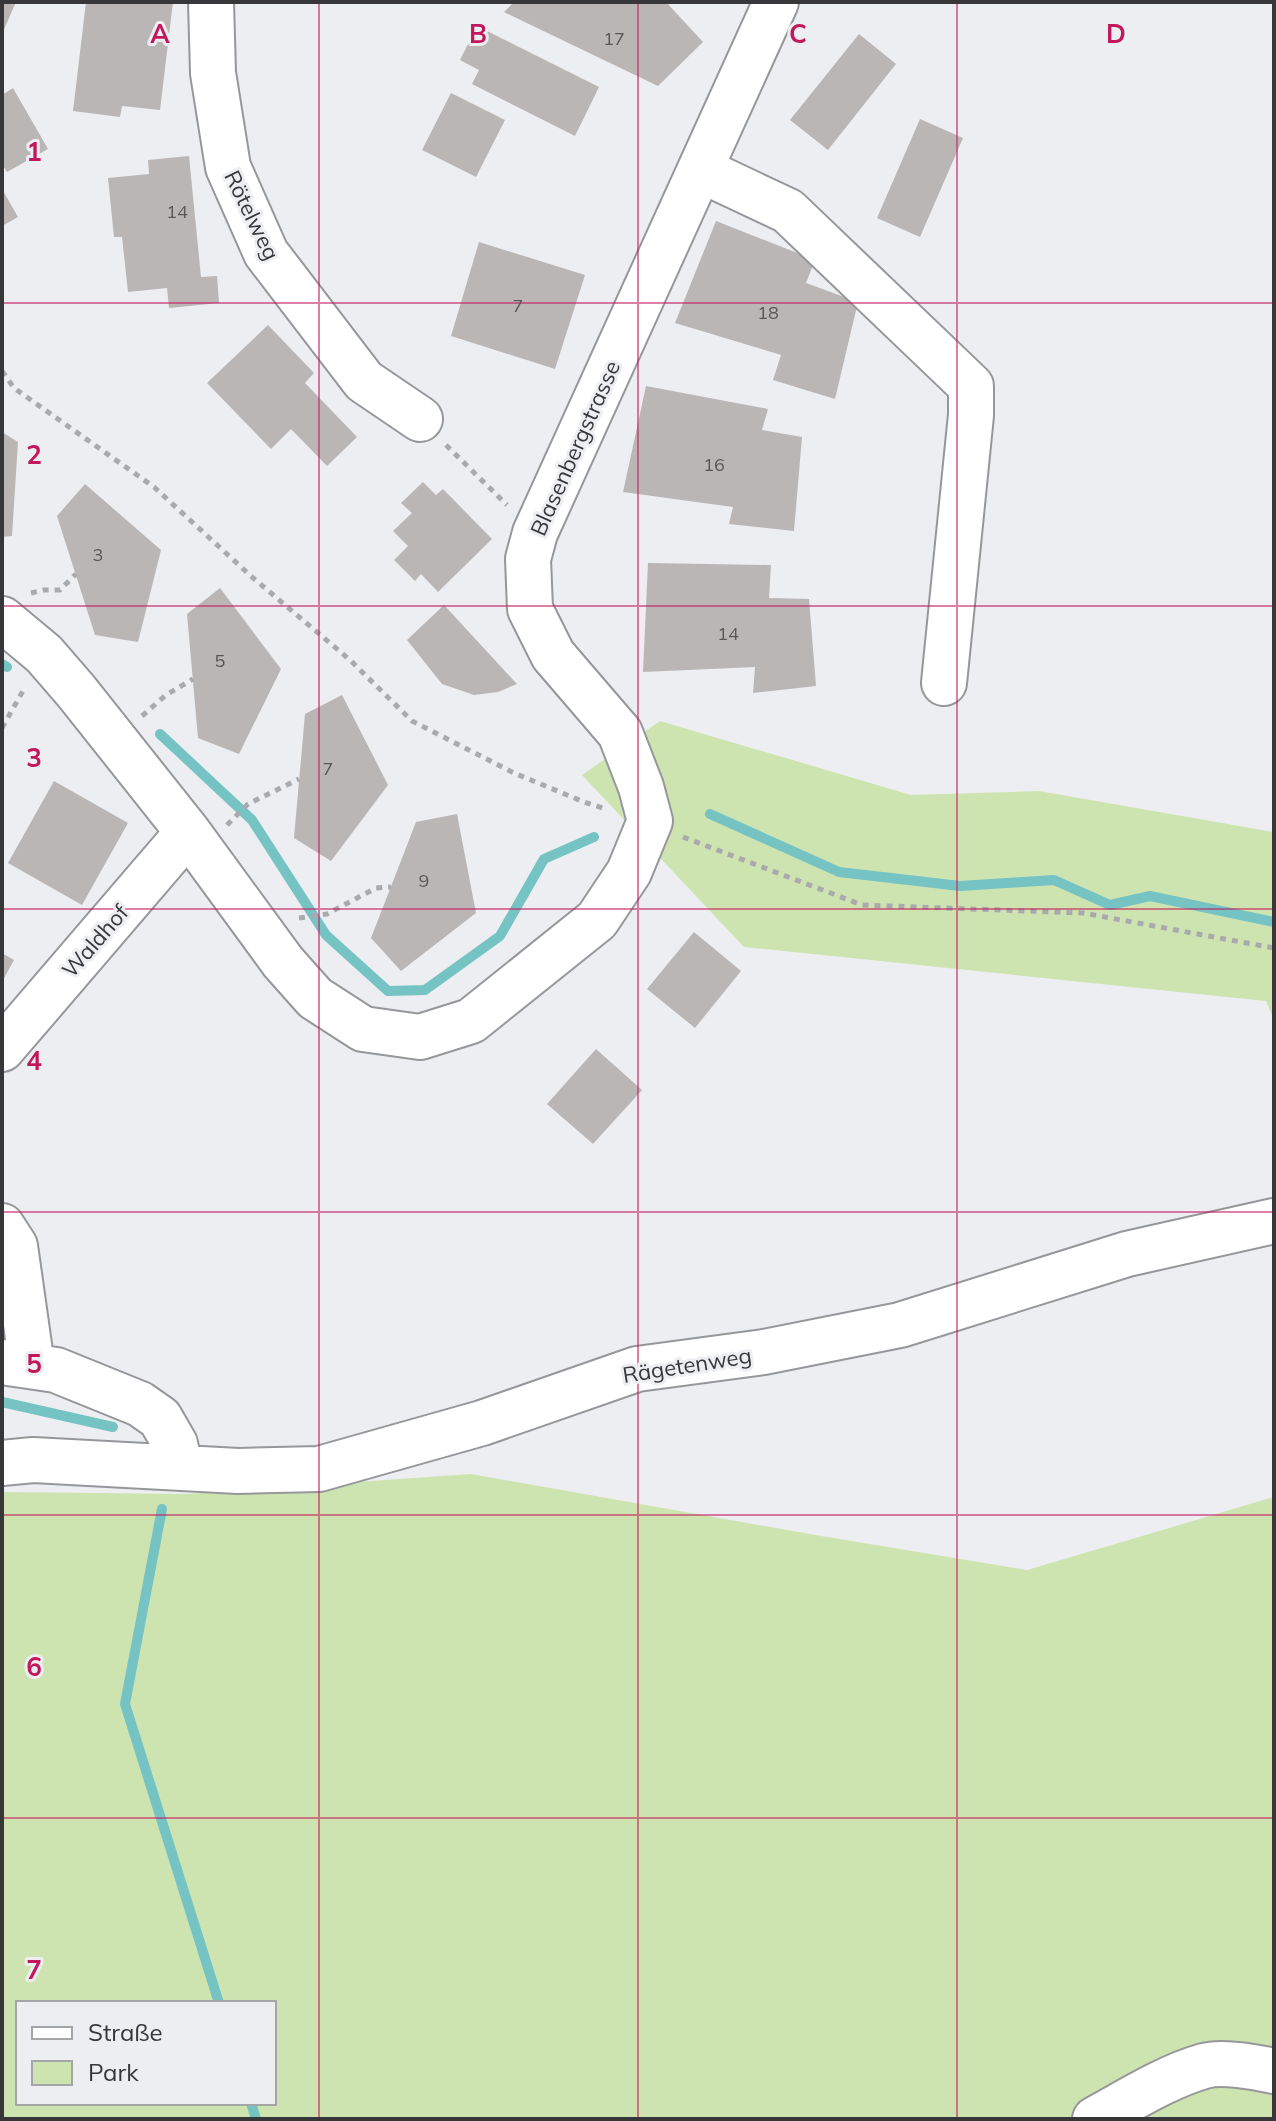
<svg xmlns="http://www.w3.org/2000/svg" width="1276" height="2121" font-family="Mulish,sans-serif">
	<rect width="100%" height="100%" fill="#eceef1"/>
	<path fill="#cee4b0" fill-rule="evenodd" d="M 660,721 L 911,795 L 1039,791 L 1274,832 L 1274,1020 L 1266,1001 L 744,947 L 582,775 Z
		M 471,1474 L 821,1536 L 1027,1570 L 1274,1497 L 1274,2119 L 2,2119 L 2,1492 L 187,1494 ZM 18,2003 L 274,2003 L 274,2103 L 18,2103 Z"/>
	<g fill="none" stroke-linecap="round" stroke-linejoin="round">
		<path stroke="#76c3c4" stroke-width="10" d="M 2,664 L 7,667
			M 160,734 L 252,820 L 326,935 L 388,991 L 425,990 L 500,936 L 544,859 L 594,837
			M 710,814 L 839,872 L 960,886 L 1054,880 L 1110,905 L 1150,896 L 1274,922
			M 2,1402 L 113,1427
			M 162,1509 L 125,1704 L 219,2003
			M 251,2103 L 256,2119"/>
	</g>
	<path fill="#bab6b5" d="M 2,2 L 16,2 L 2,34 Z
		M 86,2 L 173,2 L 160,110 L 122,106 L 120,117 L 73,111 Z
		M 514,2 L 666,2 L 703,42 L 658,86 L 504,12 Z
		M 477,26 L 599,87 L 575,136 L 472,84 L 479,70 L 460,60 Z
		M 859,34 L 896,64 L 828,150 L 790,120 Z
		M 13,88 L 48,149 L 7,172 L 2,164 L 2,95 Z
		M 451,93 L 505,120 L 476,177 L 422,150 Z
		M 920,119 L 963,138 L 920,237 L 877,218 Z
		M 189,156 L 201,277 L 217,276 L 219,303 L 169,308 L 167,288 L 128,292 L 122,237 L 114,237 L 108,178 L 149,174 L 148,160 Z
		M 2,189 L 18,217 L 2,226 Z
		M 716,221 L 815,260 L 806,283 L 858,302 L 835,399 L 773,380 L 781,355 L 675,323 Z
		M 479,242 L 585,275 L 555,369 L 451,336 Z
		M 268,325 L 314,373 L 305,383 L 357,437 L 327,466 L 291,429 L 271,449 L 207,383 Z
		M 646,386 L 768,409 L 762,430 L 802,437 L 794,531 L 729,524 L 733,507 L 623,492 Z
		M 2,432 L 18,442 L 12,536 L 2,537 Z
		M 423,482 L 436,495 L 443,489 L 492,539 L 438,592 L 421,574 L 415,581 L 394,560 L 408,546 L 393,531 L 412,513 L 401,503 Z
		M 85,484 L 161,550 L 138,642 L 95,635 L 57,516 Z
		M 648,563 L 771,565 L 769,598 L 809,599 L 816,686 L 753,693 L 755,667 L 643,672 Z
		M 220,588 L 281,669 L 239,754 L 198,738 L 187,614 Z
		M 444,605 L 517,684 L 498,692 L 474,695 L 442,684 L 407,640 Z
		M 342,695 L 388,785 L 331,861 L 294,838 L 305,714 Z
		M 54,781 L 128,823 L 82,905 L 8,863 Z
		M 457,814 L 476,913 L 401,971 L 371,938 L 416,822 Z
		M 694,932 L 741,971 L 695,1028 L 647,989 Z
		M 2,953 L 14,960 L 2,982 Z
		M 596,1049 L 642,1090 L 593,1144 L 547,1104 Z"/>
	<g fill="none" stroke-linecap="round" stroke-linejoin="round">
		<defs>
			<path id="minor" d="M 211,2 L 213,73 L 228,167 L 266,253 L 364,381 L 420,419
				M 701,170 L 788,211 L 971,386 L 971,415 L 944,683
				M 2,619 L 44,654 L 76,691 L 188,832 L 283,962 L 315,998 L 363,1029 L 420,1037 L 471,1021 L 597,920 L 629,872 L 650,821 L 641,787 L 620,733 L 553,655 L 530,609 L 528,559 L 535,533 L 776,2
				M 2,1049 L 188,832
				M 2,1226 L 15,1246 L 32,1366
				M 2,1362 L 56,1370 L 140,1404 L 160,1418 L 175,1444 L 180,1467
				M 2,1463 L 33,1460 L 238,1471 L 319,1469 L 482,1423 L 637,1369 L 764,1352 L 900,1325 L 1127,1254 L 1274,1221
				M 1095,2119 C 1130,2100 1166,2077 1204,2066 C 1221,2061 1256,2067 1274,2071"/>
		</defs>
		<use href="#minor" stroke="#95979a" stroke-width="48"/>
		<path stroke="#a9aaad" stroke-width="5" stroke-dasharray="6 6" stroke-linecap="butt" d="M 2,371 L 14,388 L 154,487 L 252,577 L 350,660 L 412,721 L 514,773 L 584,802 L 606,809
			M 446,445 L 507,505
			M 31,593 L 44,590 L 60,590 L 76,574
			M 142,716 L 166,695 L 193,679
			M 2,728 L 24,689
			M 227,825 L 248,804 L 299,779
			M 683,837 L 862,905 L 1083,913 L 1274,948
			M 299,918 L 327,914 L 376,888 L 391,887"/>
		<use href="#minor" stroke="#fff" stroke-width="44"/>
	</g>
	<path fill="none" stroke="#c2185b" stroke-width="2" stroke-opacity="0.55" d="M 319,2 L 319,2119M 638,2 L 638,2119M 957,2 L 957,2119M 2,303 L 1274,303M 2,606 L 1274,606M 2,909 L 1274,909M 2,1212 L 1274,1212M 2,1515 L 1274,1515M 2,1818 L 1274,1818"/>
	<g text-anchor="middle" dominant-baseline="central" stroke-width="6" stroke-linejoin="round" paint-order="stroke">
		<g font-size="18" fill="#585758">
			<text x="614" y="38">17</text>
			<text x="177" y="211">14</text>
			<text x="518" y="305">7</text>
			<text x="768" y="312">18</text>
			<text x="714" y="464">16</text>
			<text x="98" y="554">3</text>
			<text x="728" y="633">14</text>
			<text x="220" y="660">5</text>
			<text x="328" y="768">7</text>
			<text x="424" y="880">9</text>
		</g>
		<g font-size="22" fill="#373739" stroke="#eceef1">
			<text transform="translate(252 215) rotate(64)">Rötelweg</text>
			<text transform="translate(575 448) rotate(-66)">Blasenbergstrasse</text>
			<text transform="translate(95 941) rotate(-49)">Waldhof</text>
			<text transform="translate(687 1365) rotate(-9)">Rägetenweg</text>
		</g>
	</g>
	<g font-size="26" text-anchor="middle" font-weight="bold" fill="#c2185b" stroke="#eceef1" stroke-width="6" stroke-linejoin="round" paint-order="stroke">
		<text x="160" y="43">A</text>
		<text x="478" y="43">B</text>
		<text x="798" y="43">C</text>
		<text x="1116" y="43">D</text>
		<text x="34" y="161">1</text>
		<text x="34" y="464">2</text>
		<text x="34" y="767">3</text>
		<text x="34" y="1070">4</text>
		<text x="34" y="1373">5</text>
		<text x="34" y="1676">6</text>
		<text x="34" y="1979">7</text>
	</g>
	<rect width="1276" height="2121" fill="none" stroke="#373739" stroke-width="8"/>
	<rect x="16" y="2001" width="260" height="104" fill="#eceef1" stroke="#a4a5a7" stroke-width="2"/>
	<rect x="32" y="2027" width="40" height="12" fill="#ffffff" stroke="#a4a5a7" stroke-width="2"/>
	<text x="88" y="2041" font-size="24" fill="#373739">Straße</text>
	<rect x="32" y="2061" width="40" height="24" fill="#cee4b0" stroke="#a4a5a7" stroke-width="2"/>
	<text x="88" y="2081" font-size="24" fill="#373739">Park</text>
</svg>
